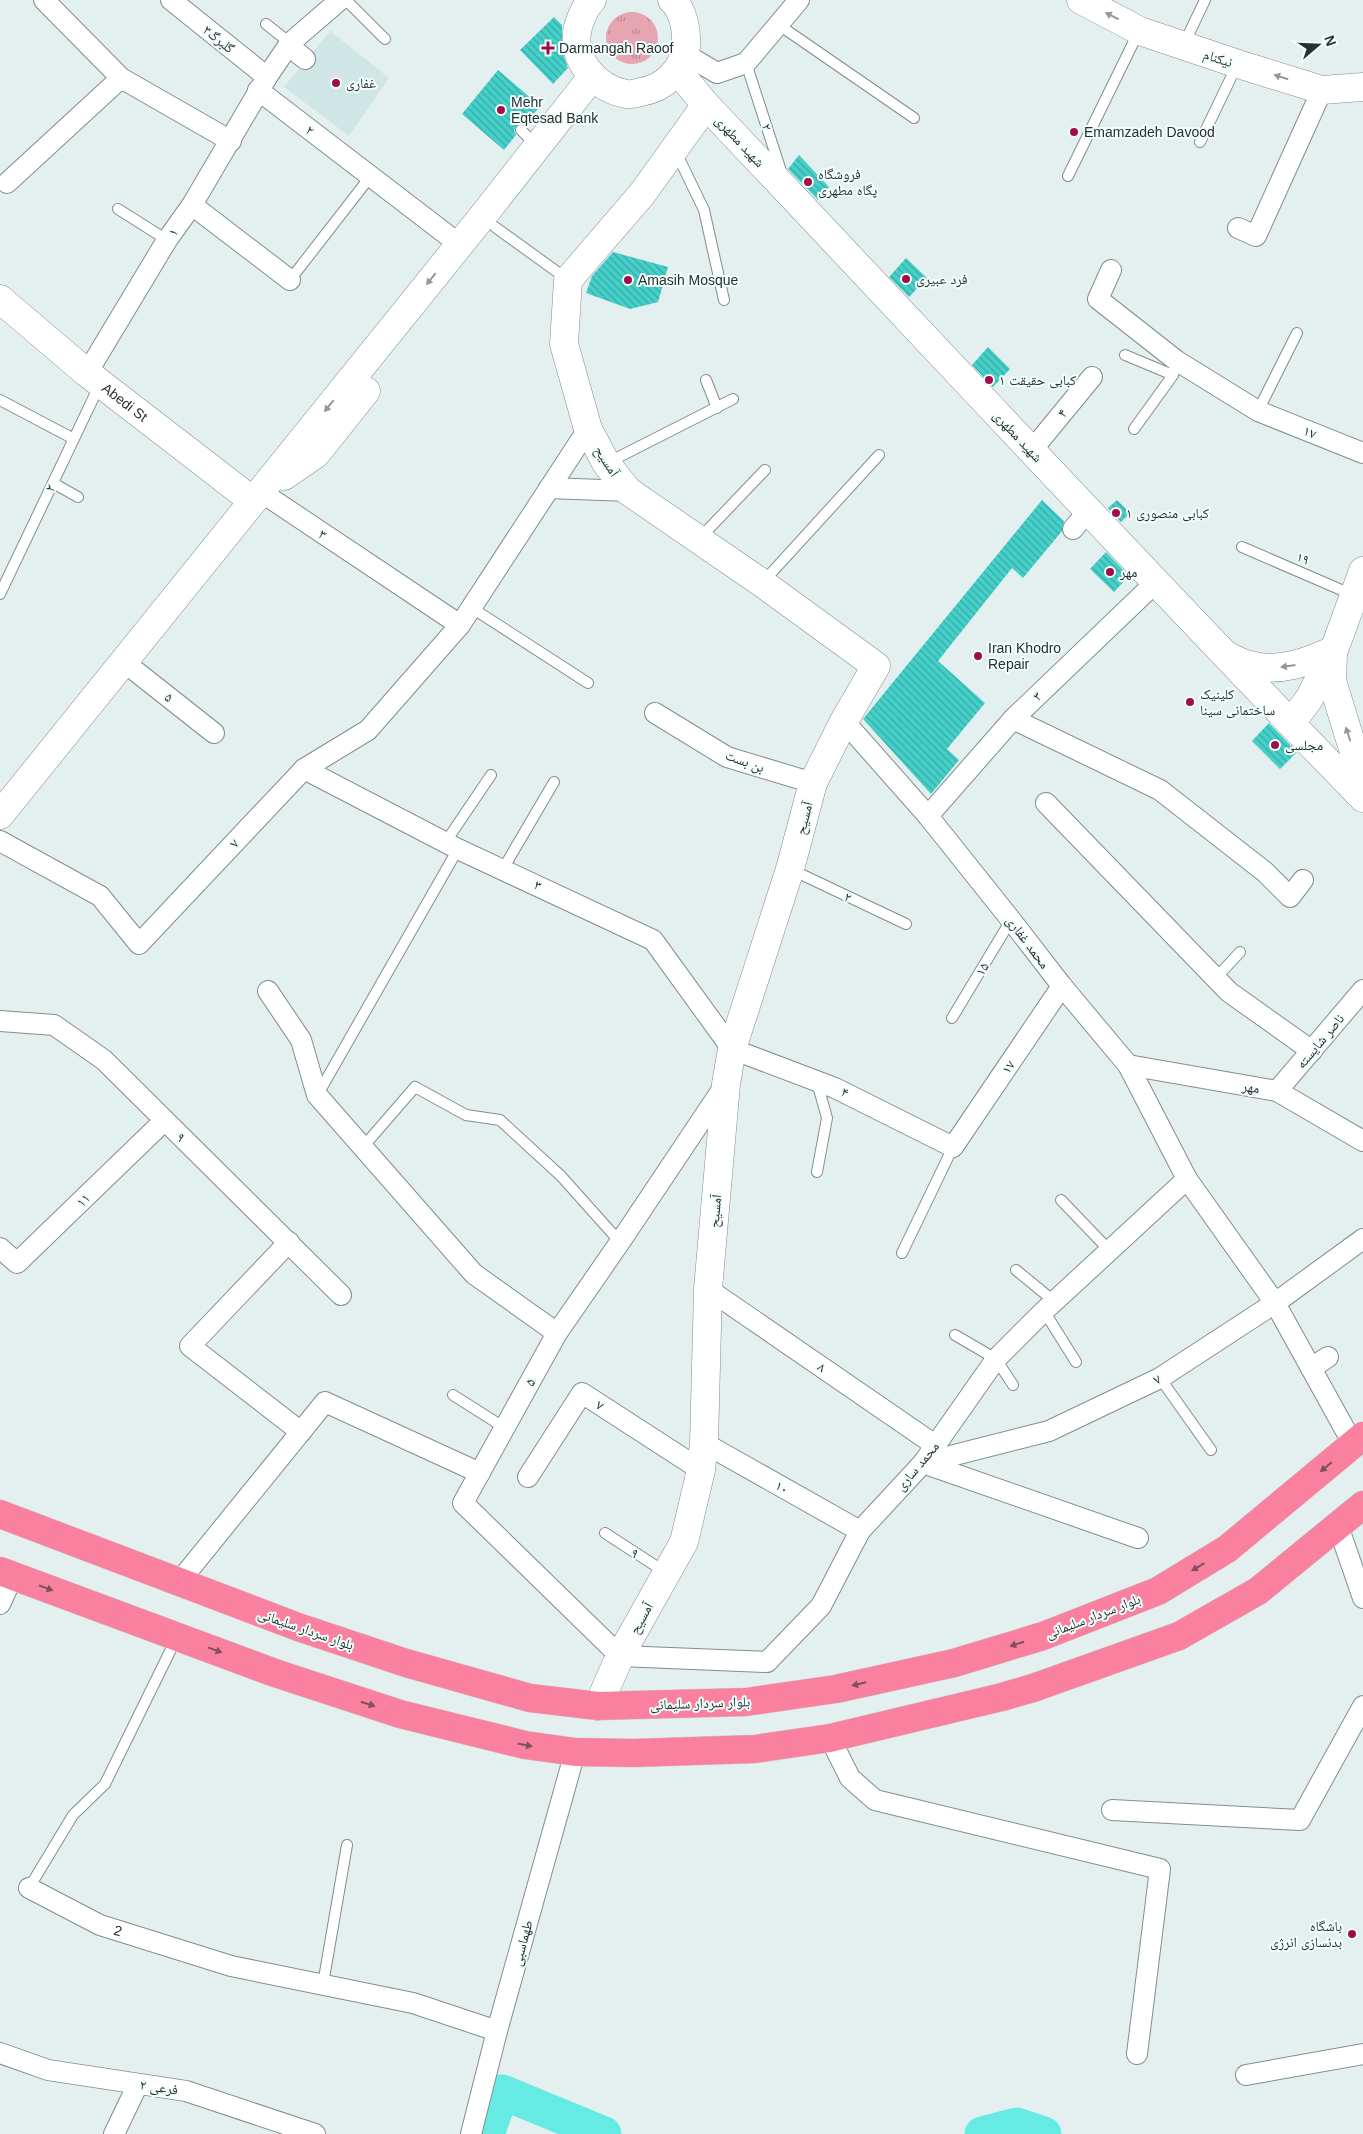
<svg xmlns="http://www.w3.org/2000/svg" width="1363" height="2134" font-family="Helvetica,'Noto Naskh Arabic',sans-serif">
	<defs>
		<pattern id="grass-tufts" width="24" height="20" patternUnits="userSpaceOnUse" patternTransform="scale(1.25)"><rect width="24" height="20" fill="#e6a5b3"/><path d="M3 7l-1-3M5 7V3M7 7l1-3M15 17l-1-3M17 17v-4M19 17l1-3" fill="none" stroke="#bb8792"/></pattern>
		<pattern id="building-back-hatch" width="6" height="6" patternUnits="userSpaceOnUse" patternTransform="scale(1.25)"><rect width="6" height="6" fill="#45d0ca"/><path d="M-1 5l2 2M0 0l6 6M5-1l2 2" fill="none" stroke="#3aa9a4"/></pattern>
	</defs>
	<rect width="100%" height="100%" fill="#e4f0ef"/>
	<path fill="#d0e6e4" d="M 330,31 L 389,78 L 349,136 L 284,87 Z"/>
	<path fill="url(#grass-tufts)" d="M606 38a26 26 0 1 1 52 0a26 26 0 1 1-52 0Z"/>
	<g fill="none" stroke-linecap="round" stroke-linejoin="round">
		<path stroke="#65ebe4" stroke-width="35" d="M 487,2134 L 502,2092 L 604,2134
			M 982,2134 L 1017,2125 L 1044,2134"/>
	</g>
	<path fill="url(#building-back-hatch)" d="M 554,17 L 562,25 L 562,51 L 568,68 L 553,84 L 520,50 Z
		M 498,70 L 540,106 L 525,125 L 520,123 L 516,126 L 514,131 L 516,135 L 504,150 L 462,114 Z
		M 799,155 L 829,187 L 818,200 L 788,169 Z
		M 613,252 L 668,267 L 658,302 L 630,309 L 586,293 L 592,276 Z
		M 906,258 L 927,278 L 909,297 L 889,277 Z
		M 988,347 L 1010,369 L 993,387 L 972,365 Z
		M 1042,500 L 1064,521 L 1062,531 L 1023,578 L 1012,568 L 938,661 L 985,703 L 947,749 L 959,760 L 931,794 L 863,719 Z
		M 1117,500 L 1130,513 L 1121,522 L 1108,508 Z
		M 1106,552 L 1129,576 L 1114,592 L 1090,569 Z
		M 1269,723 L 1297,752 L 1280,769 L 1252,741 Z"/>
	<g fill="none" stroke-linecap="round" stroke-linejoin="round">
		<defs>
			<path id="lane" d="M 346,0 L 385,39
				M 266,24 L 290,43
				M 779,25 L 914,118
				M 1184,44 L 1205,0
				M 746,63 L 782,174
				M 521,130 L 536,145
				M 1200,142 L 1237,65
				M 676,152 L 704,210 L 724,300
				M 1068,176 L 1139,31
				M 118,209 L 167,240
				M 495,227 L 567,279
				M 290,280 L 370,177
				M 1125,355 L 1173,375
				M 706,380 L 717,408
				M 0,400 L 74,439
				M 1258,411 L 1297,333
				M 1134,429 L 1173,375 L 1177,361
				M 607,463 L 733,399
				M 53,483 L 78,497
				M 700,538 L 765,470
				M 1242,547 L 1353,595
				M 763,582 L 879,455
				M 0,594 L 100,384
				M 472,608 L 588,683
				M 445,843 L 491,775
				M 503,869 L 554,782
				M 790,869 L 906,924
				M 1216,978 L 1240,952
				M 952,1018 L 1011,920
				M 318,1094 L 458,849
				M 363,1147 L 415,1087 L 466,1115 L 500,1120 L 561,1176 L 620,1242
				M 817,1172 L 827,1118 L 817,1082
				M 1061,1200 L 1110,1251
				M 902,1253 L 953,1147
				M 1016,1270 L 1055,1302
				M 1044,1311 L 1076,1362
				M 955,1335 L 996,1359 L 1013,1385
				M 1160,1378 L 1211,1450
				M 453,1395 L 505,1428
				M 605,1533 L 665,1572
				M 29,1888 L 73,1815 L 105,1784 L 177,1637
				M 323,1984 L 347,1845"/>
			<g id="street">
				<path d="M 44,0 L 121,78 L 231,141"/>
				<path d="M 171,0 L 267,77"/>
				<path d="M 289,46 L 305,59"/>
				<path d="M 685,54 L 717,73 L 746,63 L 799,0"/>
				<path d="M 258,90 L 459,244"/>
				<path d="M 7,183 L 121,78"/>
				<path d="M 192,205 L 290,280"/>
				<path d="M 1238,228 L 1256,236 L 1322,90"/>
				<path d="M 1111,270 L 1098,299 L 1177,361 L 1258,411 L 1363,453"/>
				<path d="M 87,373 L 167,240 L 192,205 L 267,77 L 290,43 L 340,0"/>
				<path d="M 1032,450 L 1092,377"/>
				<path d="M 549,488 L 628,491"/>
				<path d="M 261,492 L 460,625"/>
				<path d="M 1073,529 L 1088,511"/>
				<path d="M 124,662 L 214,733"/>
				<path d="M 655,713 L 727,757 L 813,783"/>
				<path d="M 1013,719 L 1160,790 L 1265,872 L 1290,897 L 1303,880"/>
				<path d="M 844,721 L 928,816 L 1011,920 L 1062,986 L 1128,1065 L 1187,1179 L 1275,1303 L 1353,1444"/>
				<path d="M 304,769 L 458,849 L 653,940 L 732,1049 L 835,1088 L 953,1147 L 1062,986"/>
				<path d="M 1046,803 L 1229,992 L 1312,1051"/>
				<path d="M 928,816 L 1013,719 L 1155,583"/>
				<path d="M 0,841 L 100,896 L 139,944 L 304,769 L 368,730 L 460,625 L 588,429"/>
				<path d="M 268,991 L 301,1040 L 317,1095 L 474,1274 L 557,1333"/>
				<path d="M 0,1021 L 54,1025 L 104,1060 L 341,1295"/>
				<path d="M 1128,1065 L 1277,1091 L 1363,1141"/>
				<path d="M 725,1085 L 620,1242 L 557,1333 L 463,1503 L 620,1656 L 767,1662 L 821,1606 L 860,1531 L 923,1463 L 996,1359 L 1044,1311 L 1187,1179"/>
				<path d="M 1277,1091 L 1363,990"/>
				<path d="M 289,1242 L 190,1346 L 301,1432"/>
				<path d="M 0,1248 L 17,1263 L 164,1121"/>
				<path d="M 708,1289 L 935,1445"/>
				<path d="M 1311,1368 L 1328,1357"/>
				<path d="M 704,1443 L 860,1531"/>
				<path d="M 923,1463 L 1049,1431 L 1160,1378 L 1275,1303 L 1363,1239"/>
				<path d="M 923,1463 L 1138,1538"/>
				<path d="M 528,1477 L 582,1393 L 701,1470"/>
				<path d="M 1338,1526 L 1363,1598"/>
				<path d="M 179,1582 L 325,1402 L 480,1473"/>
				<path d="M 0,1604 L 13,1576"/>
				<path d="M 830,1738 L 850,1778 L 875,1800 L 1160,1869 L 1137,2054"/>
				<path d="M 1112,1810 L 1300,1820 L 1363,1706"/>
				<path id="s1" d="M 29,1888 L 100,1925 L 231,1966 L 413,2003 L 497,2031"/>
				<path d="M 0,2053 L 48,2070 L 186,2091 L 315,2134"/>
				<path d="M 1246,2075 L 1363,2054"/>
				<path d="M 114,2134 L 138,2084"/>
				<path d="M 471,2134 L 497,2031 L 575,1752"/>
			</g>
			<g id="secondary">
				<path d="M 592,0 C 585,7 581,17 578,27 C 570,58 595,88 626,94 C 630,95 636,93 641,92 C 664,88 683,71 686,46 C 687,31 684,11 672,0"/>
				<path d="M 1081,0 L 1140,31 L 1238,64 L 1322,90 L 1363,87"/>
				<path d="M 677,70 L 706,105 C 925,336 1141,570 1363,798"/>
				<path id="s2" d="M 0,299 L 87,373 L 253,501"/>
				<path d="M 284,476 L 316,454 L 366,391"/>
				<path d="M 1333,654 L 1332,681 L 1363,781"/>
				<path d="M 1228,656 C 1235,659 1242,664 1250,665 C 1279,673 1308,662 1334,650"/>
				<path d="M 1291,723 L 1309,699 L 1334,650 L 1363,571"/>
				<path d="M 0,815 L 482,217 L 592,77"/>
				<path d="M 598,1706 L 620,1656 L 684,1542 L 701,1470 L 704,1443 L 708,1289 L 726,1084 L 732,1049 L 790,869 L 813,783 L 844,721 L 876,666 L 762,583 L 628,491 L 606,463 L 588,429 L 564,344 L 568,280 L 642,194 L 706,105"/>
			</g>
			<path id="highway" d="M 0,1514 L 298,1627 L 406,1663 L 530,1698 L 598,1706 L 746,1702 L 836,1689 L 954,1663 L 1043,1636 L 1158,1591 L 1227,1549 L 1363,1436
				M 0,1571 L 275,1673 L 400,1714 L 525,1745 L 575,1752 L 634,1753 L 755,1749 L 830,1738 L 1002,1697 L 1033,1688 L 1179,1636 L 1258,1591 L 1363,1505"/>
		</defs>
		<use href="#lane" stroke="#828e8d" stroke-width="12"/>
		<use href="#street" stroke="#828e8d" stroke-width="22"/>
		<use href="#secondary" stroke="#828e8d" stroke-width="29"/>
		<use href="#highway" stroke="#cccdcd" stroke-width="29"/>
		<use href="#lane" stroke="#fff" stroke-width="10"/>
		<use href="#street" stroke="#fff" stroke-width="20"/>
		<use href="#secondary" stroke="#fff" stroke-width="28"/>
		<use href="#highway" stroke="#f9819f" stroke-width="28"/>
	</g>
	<defs><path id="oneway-solid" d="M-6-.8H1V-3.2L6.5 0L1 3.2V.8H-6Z" transform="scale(1.25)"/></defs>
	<g fill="#959897">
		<use href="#oneway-solid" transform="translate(1112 16) rotate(-153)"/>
		<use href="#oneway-solid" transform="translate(1281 77) rotate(-163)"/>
		<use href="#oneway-solid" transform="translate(431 279) rotate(129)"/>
		<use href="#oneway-solid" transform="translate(329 406) rotate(129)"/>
		<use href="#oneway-solid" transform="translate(1288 666) rotate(172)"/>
		<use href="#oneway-solid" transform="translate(1348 734) rotate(-108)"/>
	</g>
	<g fill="#7d505c">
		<use href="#oneway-solid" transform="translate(1326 1467) rotate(140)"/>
		<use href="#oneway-solid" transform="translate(1198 1567) rotate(149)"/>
		<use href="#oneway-solid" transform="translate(46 1588) rotate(20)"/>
		<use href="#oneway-solid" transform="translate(1017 1644) rotate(163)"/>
		<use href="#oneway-solid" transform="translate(215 1650) rotate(20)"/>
		<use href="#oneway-solid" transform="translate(859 1684) rotate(167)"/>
		<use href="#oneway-solid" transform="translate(368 1704) rotate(18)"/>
		<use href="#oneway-solid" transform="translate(525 1745) rotate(11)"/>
	</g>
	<g fill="#a30c4b" stroke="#f1fefc" stroke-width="2">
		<path d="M545.5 40.5h5v5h5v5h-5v5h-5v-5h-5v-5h5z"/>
		<circle cx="336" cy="83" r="5"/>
		<circle cx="501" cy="110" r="5"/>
		<circle cx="1074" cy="132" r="5"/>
		<circle cx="808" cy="182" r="5"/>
		<circle cx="906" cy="279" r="5"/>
		<circle cx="628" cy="280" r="5"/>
		<circle cx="989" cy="380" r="5"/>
		<circle cx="1116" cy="513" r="5"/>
		<circle cx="1110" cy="572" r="5"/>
		<circle cx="978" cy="656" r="5"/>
		<circle cx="1190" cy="702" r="5"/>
		<circle cx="1275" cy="745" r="5"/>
		<circle cx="1352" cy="1934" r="5"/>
	</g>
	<g text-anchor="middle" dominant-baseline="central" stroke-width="4" stroke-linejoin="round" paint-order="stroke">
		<g font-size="14" fill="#2b302f" stroke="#f1fefc">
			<text transform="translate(219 39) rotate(39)">گلبرگ۳</text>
			<text transform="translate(1218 58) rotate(18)">نیکنام</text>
			<text transform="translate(767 127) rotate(72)">۲</text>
			<text transform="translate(310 130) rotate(38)">۲</text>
			<text transform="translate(740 141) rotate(47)">شهید مطهری</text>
			<text transform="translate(173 232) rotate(-55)">۱</text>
			<text stroke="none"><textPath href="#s2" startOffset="162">Abedi St</textPath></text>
			<text transform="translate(1062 413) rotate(-50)">۴</text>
			<text transform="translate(1310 432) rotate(22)">۱۷</text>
			<text transform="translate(1018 436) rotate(47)">شهید مطهری</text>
			<text transform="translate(607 461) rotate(57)">آمسیح</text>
			<text transform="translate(50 488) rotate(-64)">۲</text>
			<text transform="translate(323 534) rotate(34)">۳</text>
			<text transform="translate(1303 558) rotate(23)">۱۹</text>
			<text transform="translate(1037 696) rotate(-44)">۳</text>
			<text transform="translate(169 697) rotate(38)">۵</text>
			<text transform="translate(745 761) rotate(20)">بن بست</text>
			<text transform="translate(804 818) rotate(-76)">آمسیح</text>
			<text transform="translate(234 843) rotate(-47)">۷</text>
			<text transform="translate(538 885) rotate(25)">۳</text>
			<text transform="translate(848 897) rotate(25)">۲</text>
			<text transform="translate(1028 942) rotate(53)">محمد غفاری</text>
			<text transform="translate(982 969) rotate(-59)">۱۵</text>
			<text transform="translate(1320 1041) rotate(-50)">ناصر شایسته</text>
			<text transform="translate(1008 1067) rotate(-56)">۱۷</text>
			<text transform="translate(1251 1087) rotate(10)">مهر</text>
			<text transform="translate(845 1092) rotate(27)">۴</text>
			<text transform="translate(181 1137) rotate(44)">۹</text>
			<text transform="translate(83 1200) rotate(-44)">۱۱</text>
			<text transform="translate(715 1211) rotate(-85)">آمسیح</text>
			<text transform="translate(822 1367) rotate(35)">۸</text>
			<text transform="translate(1157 1379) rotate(-28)">۷</text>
			<text transform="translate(530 1382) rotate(-61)">۵</text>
			<text transform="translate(600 1405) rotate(33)">۷</text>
			<text transform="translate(917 1466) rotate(-50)">محمد ساری</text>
			<text transform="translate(782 1487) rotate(30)">۱۰</text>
			<text transform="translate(635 1553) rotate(34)">۹</text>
			<text transform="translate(1093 1616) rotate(-21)">بلوار سردار سلیمانی</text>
			<text transform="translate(641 1618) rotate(-61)">آمسیح</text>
			<text transform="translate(306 1629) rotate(19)">بلوار سردار سلیمانی</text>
			<text transform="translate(700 1703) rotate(-2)">بلوار سردار سلیمانی</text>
			<text stroke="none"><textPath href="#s1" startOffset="99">2</textPath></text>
			<text transform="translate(522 1943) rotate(-75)">طهماسبی</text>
			<text transform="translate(159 2087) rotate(8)">فرعی ۲</text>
		</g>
		<g font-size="14" fill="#2b302f" stroke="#f1fefc" text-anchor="start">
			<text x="559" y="48">Darmangah Raoof</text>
			<text x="346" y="83">غفاری</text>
			<text x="511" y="102">Mehr<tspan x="511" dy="16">Eqtesad Bank</tspan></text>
			<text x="1084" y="132">Emamzadeh Davood</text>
			<text x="818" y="174">فروشگاه<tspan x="818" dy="16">پگاه مطهری</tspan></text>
			<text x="916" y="279">فرد عبیری</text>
			<text x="638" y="280">Amasih Mosque</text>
			<text x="999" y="380">کبابی حقیقت ۱</text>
			<text x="1126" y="513">کبابی منصوری ۱</text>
			<text x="1120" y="572">مهر</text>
			<text x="988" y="648">Iran Khodro<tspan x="988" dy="16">Repair</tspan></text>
			<text x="1200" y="694">کلینیک<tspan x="1200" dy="16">ساختمانی سینا</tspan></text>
			<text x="1285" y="745">مجلسی</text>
			<text x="1342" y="1926" text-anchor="end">باشگاه<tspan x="1342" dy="16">بدنسازی انرژی</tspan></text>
		</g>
	</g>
	<g transform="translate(1318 45) rotate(71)" stroke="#f1fefc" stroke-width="4" paint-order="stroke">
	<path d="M0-4L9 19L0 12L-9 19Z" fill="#2b302f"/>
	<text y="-8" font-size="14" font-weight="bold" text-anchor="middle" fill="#2b302f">N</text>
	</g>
</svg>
